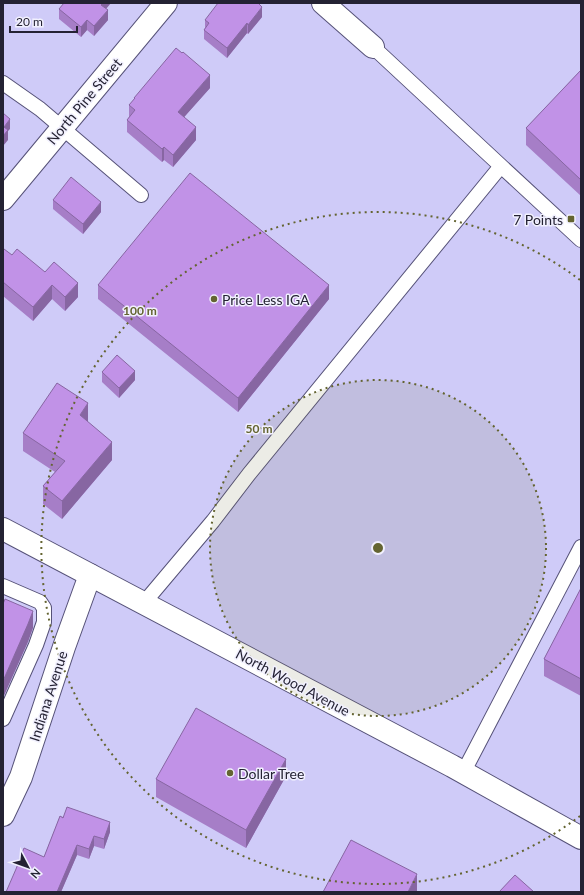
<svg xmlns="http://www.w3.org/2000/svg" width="584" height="895" font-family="Lato,sans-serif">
	<rect width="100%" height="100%" fill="#cfcbf8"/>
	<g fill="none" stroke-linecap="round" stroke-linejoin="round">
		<defs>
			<path id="service" d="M 3,83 L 40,109 L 141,195
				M 501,166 L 581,240
				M 3,586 L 40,602 L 44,608 L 44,622 L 36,645 L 3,719
				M 143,604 L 213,521 L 249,474 L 501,166 L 373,47
				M 463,773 L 581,547"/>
			<path id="minor" d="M 323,3 L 373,47
				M 3,815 L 21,777 L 64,647 L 90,575"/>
			<path id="secondary" d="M 3,199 L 166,3
				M 3,529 L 452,766 L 581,838"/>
		</defs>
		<use href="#service" stroke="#565278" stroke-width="16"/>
		<use href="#minor" stroke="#565278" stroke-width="24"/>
		<use href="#secondary" stroke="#565278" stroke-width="24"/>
		<use href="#service" stroke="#fff" stroke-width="14"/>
		<use href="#minor" stroke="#fff" stroke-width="22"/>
		<use href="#secondary" stroke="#fff" stroke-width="22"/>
	</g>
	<path fill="#a67ec7" d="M 59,9 L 106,9 L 108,20 L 94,36 L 87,30 L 81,37 L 59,19 Z
		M 262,17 L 248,34 L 247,33 L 227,58 L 204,39 L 204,30 L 205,28 L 205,20 Z
		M 581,70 L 581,196 L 526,145 L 526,128 Z
		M 210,88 L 184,117 L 196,140 L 173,167 L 164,160 L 162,162 L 127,132 L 127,120 L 129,117 L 129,105 L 134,100 L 134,98 Z
		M 53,200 L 101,212 L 83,234 L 53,209 Z
		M 3,251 L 45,272 L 78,297 L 65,311 L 52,299 L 33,321 L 3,296 Z
		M 98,285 L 329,299 L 238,412 L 98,299 Z
		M 102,372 L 135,380 L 119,398 L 102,382 Z
		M 87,421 L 112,460 L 62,519 L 43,504 L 43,486 L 55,472 L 23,451 L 23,433 L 88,421 Z
		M 581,588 L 581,696 L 544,676 L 544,659 Z
		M 286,776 L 246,848 L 156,797 L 156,779 Z
		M 60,816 L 110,832 L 104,849 L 94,846 L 89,859 L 77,855 L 61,892 L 6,892 L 44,857 Z"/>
	<path fill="#8766a2" d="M 103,3 L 111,3 L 101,15 L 101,5 Z
		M 262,7 L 262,17 L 248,34 L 248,25 Z
		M 108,10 L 108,20 L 94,36 L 94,26 Z
		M 87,20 L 87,30 L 81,37 L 81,27 Z
		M 247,23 L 247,33 L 227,58 L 227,48 Z
		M 210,75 L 210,88 L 178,124 L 178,112 Z
		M 10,119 L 10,129 L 8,131 L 8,140 L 3,146 L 3,136 L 4,127 Z
		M 196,127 L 196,140 L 173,167 L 173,155 Z
		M 164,147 L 164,160 L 162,162 L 162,149 Z
		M 101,202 L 101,212 L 83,234 L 83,224 Z
		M 78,283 L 78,297 L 65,311 L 65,297 Z
		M 52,285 L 52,299 L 33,321 L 33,307 Z
		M 329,285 L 329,299 L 238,412 L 238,398 Z
		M 135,371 L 135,380 L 119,398 L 119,388 Z
		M 88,403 L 88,421 L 80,433 L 80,415 Z
		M 112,442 L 112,460 L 62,519 L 62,501 Z
		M 33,611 L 33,628 L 28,642 L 3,698 L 3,681 Z
		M 286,759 L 286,776 L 246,848 L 246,830 Z
		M 110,822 L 110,832 L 104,849 L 104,839 Z
		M 94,836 L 94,846 L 89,859 L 89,849 Z
		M 77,845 L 77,855 L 61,892 L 57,892 Z
		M 417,874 L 417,892 L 408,892 Z"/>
	<path fill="#c192e7" stroke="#8766a2" d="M 64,3 L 103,3 L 101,5 L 108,10 L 94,26 L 87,20 L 81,27 L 59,9 Z
		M 218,3 L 258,3 L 262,7 L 248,25 L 247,23 L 227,48 L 204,30 L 209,23 L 205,20 Z
		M 176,48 L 182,53 L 183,52 L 210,75 L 178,112 L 196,127 L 173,155 L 164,147 L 162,149 L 127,120 L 135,110 L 129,105 L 135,98 L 134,98 Z
		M 581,70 L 581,180 L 526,128 Z
		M 3,113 L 10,119 L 4,127 L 8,130 L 3,136 Z
		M 190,173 L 329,285 L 238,398 L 98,285 Z
		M 71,177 L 101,202 L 83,224 L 53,200 Z
		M 4,249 L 12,255 L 17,249 L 45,272 L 54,262 L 78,283 L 65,297 L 52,285 L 33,307 L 3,282 L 3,251 Z
		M 117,355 L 135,371 L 119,388 L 102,372 Z
		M 57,383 L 88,403 L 80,415 L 112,442 L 62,501 L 43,486 L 65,461 L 23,433 Z
		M 581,588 L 581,679 L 544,659 Z
		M 5,599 L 33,611 L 28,624 L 3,681 L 3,604 Z
		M 196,708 L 286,759 L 246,830 L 156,779 Z
		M 67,807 L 110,822 L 104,839 L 94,836 L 89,849 L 77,845 L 57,892 L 6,892 L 16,869 L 24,848 L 44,857 L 60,816 L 63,818 Z
		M 351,840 L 417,874 L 408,892 L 323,892 Z
		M 515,875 L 534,892 L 499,892 Z"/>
	<circle cx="378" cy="548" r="168" fill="#646431" fill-opacity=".12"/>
	<g fill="none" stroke="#646431" stroke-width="2" stroke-dasharray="2 4">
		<circle cx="378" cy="548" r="168"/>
		<path d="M580 816A336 336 0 1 1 580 280"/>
	</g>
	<g fill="#646431" stroke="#f1f0fe" stroke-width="1.5">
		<rect x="567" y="215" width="8" height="8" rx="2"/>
		<circle cx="214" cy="299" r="4"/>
		<circle cx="230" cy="773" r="4"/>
	</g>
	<g text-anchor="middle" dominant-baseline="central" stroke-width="3" stroke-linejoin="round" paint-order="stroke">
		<g font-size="14" fill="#242233" stroke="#f1f0fe">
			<text transform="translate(84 101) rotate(-50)">North Pine Street</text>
			<text transform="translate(293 682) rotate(28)">North Wood Avenue</text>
			<text transform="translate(48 696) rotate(-72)">Indiana Avenue</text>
		</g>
		<g font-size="14" fill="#242233" stroke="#f1f0fe" text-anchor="start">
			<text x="563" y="219" text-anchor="end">7 Points</text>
			<text x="222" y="299">Price Less IGA</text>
			<text x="238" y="773">Dollar Tree</text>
		</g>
	</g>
	<circle cx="378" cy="548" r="6" fill="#646431" stroke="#f1f0fe" stroke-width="2"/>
	<g font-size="12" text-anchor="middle" font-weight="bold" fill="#646431" stroke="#f1f0fe" stroke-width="3" stroke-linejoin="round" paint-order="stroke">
		<text x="140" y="315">100 m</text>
		<text x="259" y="433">50 m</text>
	</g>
	<rect width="584" height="895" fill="none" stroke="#242233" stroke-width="8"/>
	<g transform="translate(28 867) rotate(131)" stroke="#f1f0fe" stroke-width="3" paint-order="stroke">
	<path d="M0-3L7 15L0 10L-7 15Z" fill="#242233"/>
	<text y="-6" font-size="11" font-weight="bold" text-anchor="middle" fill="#242233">N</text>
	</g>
	<path d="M10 26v6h67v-6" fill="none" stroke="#242233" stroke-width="2"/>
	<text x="16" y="26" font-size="12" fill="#242233" stroke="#f1f0fe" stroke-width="3" paint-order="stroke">20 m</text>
</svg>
